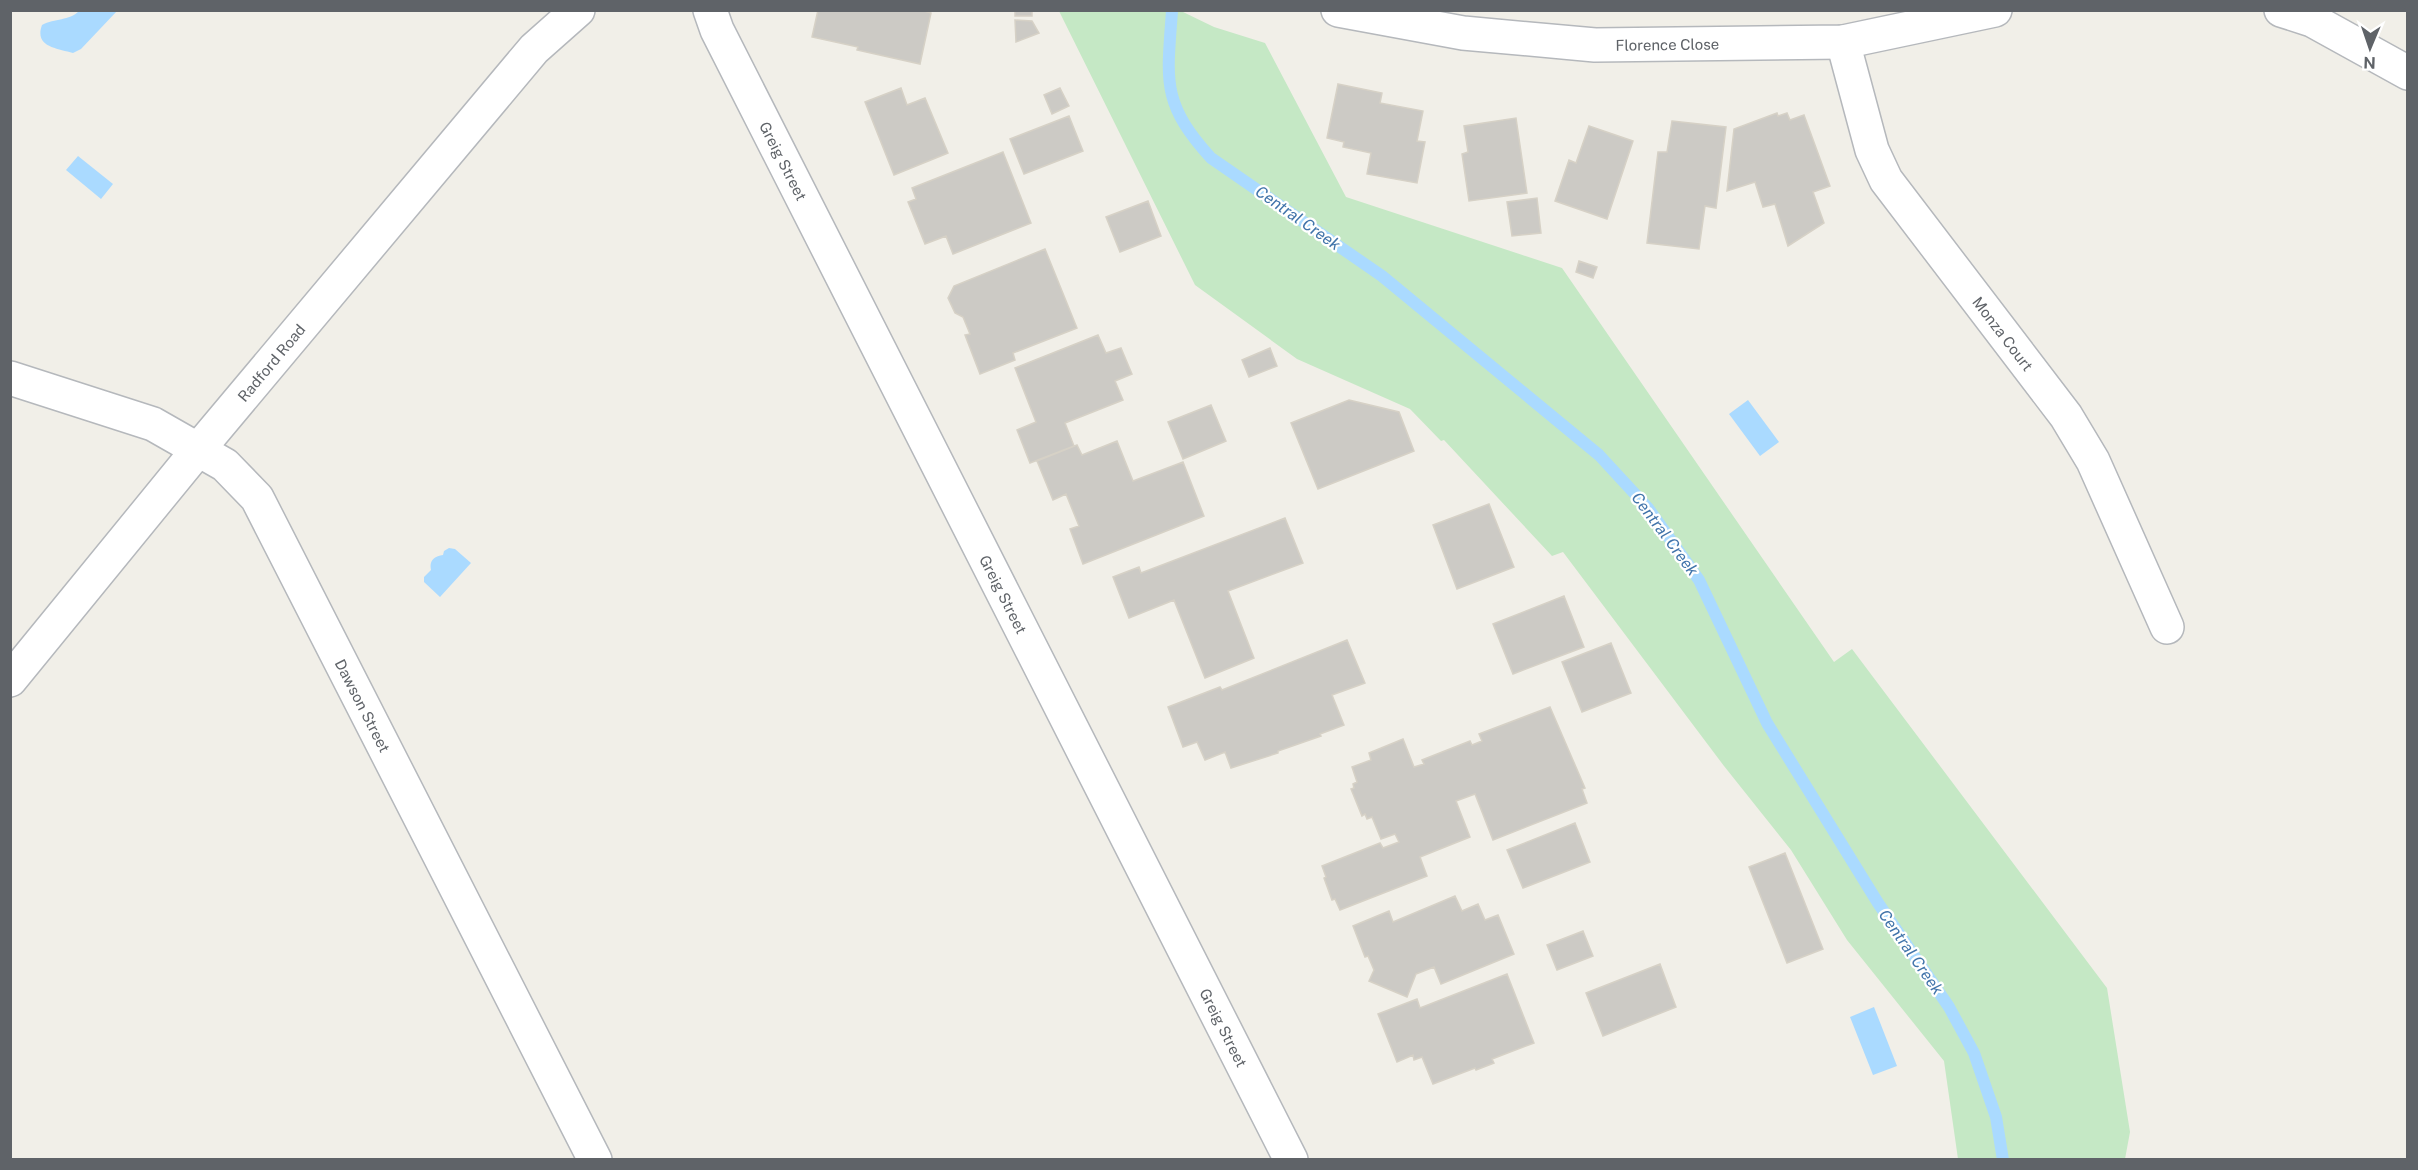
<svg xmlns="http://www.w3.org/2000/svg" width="2418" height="1170" font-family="'Public Sans',sans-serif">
	<rect width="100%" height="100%" fill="#f1efe8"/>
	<path fill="#c5e8c5" d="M 1059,11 L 1181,11 L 1214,27 L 1265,43 L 1346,197 L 1562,268 L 1834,662 L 1852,649 L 2107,988 L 2130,1132 L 2125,1159 L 1958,1159 L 1944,1061 L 1847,940 L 1791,850 L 1724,766 L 1563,552 L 1552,556 L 1444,440 L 1441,441 L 1410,409 L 1297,359 L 1195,285 Z"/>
	<path fill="#aadaff" d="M 79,11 L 117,11 L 81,49 L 73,53 C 57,48 34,47 42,25 C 55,18 69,21 79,11 Z
		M 78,156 L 113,184 L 101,199 L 66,170 Z
		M 1748,400 L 1779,442 L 1760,456 L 1729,414 Z
		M 449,548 L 455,549 L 471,563 L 440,597 L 424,582 L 424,577 L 431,570 C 429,561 434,556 443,555 L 444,551 Z
		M 1874,1007 L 1897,1066 L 1873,1075 L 1850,1017 Z"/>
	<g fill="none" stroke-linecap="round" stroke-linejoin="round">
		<path stroke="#aadaff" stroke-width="12" d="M 1172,11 C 1167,81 1161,103 1211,158 L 1382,276 L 1599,455 L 1648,508 L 1699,580 L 1767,723 L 1878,903 L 1949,1007 L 1974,1053 L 1996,1117 L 2003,1160"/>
	</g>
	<path fill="#cccac5" stroke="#d6d1c6" stroke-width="1.5" d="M 818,10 L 921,10 L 931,13 L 920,64 L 857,50 L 858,47 L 812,37 Z
		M 1015,10 L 1032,10 L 1032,16 L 1015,16 Z
		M 1015,20 L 1032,21 L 1039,33 L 1016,42 Z
		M 1338,84 L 1382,93 L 1380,103 L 1423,111 L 1417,141 L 1425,142 L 1417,183 L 1367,174 L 1371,153 L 1343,147 L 1344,142 L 1327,138 Z
		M 901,88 L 907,105 L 925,98 L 948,153 L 894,175 L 865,102 Z
		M 1060,88 L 1069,106 L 1052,114 L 1044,95 Z
		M 1777,113 L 1778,116 L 1787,113 L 1790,120 L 1804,115 L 1830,186 L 1813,192 L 1824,223 L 1788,246 L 1775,204 L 1763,207 L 1755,182 L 1727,191 L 1734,129 Z
		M 1069,116 L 1083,151 L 1024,174 L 1010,139 Z
		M 1516,118 L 1527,193 L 1469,201 L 1462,154 L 1468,152 L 1464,126 Z
		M 1672,121 L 1726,127 L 1716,208 L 1705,206 L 1699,249 L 1647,243 L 1658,152 L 1667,152 Z
		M 1589,126 L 1633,141 L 1607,219 L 1555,201 L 1569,160 L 1576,163 Z
		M 1003,152 L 1031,223 L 953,254 L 946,236 L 925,244 L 908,202 L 916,199 L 912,188 Z
		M 1537,198 L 1541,233 L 1512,236 L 1507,202 Z
		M 1148,201 L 1161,236 L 1120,252 L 1106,217 Z
		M 1045,249 L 1077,328 L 1013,353 L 1015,360 L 980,374 L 965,335 L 970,334 L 963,317 L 955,313 L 948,298 L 954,286 Z
		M 1579,261 L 1597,267 L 1593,278 L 1576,272 Z
		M 1098,335 L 1106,353 L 1121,348 L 1132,374 L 1115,381 L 1123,400 L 1065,423 L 1074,446 L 1030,463 L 1017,430 L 1036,422 L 1015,368 Z
		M 1270,348 L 1277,366 L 1249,377 L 1242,360 Z
		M 1349,400 L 1399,412 L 1414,451 L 1318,489 L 1291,423 Z
		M 1211,405 L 1226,441 L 1183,459 L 1168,422 Z
		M 1117,441 L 1133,481 L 1183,462 L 1204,516 L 1083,564 L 1070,529 L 1079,526 L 1066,494 L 1053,500 L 1037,461 L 1077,445 L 1082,455 Z
		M 1489,504 L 1514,567 L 1457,589 L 1433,525 Z
		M 1285,518 L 1303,563 L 1228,591 L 1254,658 L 1205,678 L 1174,600 L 1129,618 L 1113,577 L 1139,567 L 1141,573 Z
		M 1564,596 L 1584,647 L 1513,674 L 1493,624 Z
		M 1347,640 L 1365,683 L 1332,695 L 1344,725 L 1320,734 L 1321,736 L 1278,751 L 1278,753 L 1231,768 L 1225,752 L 1205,760 L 1197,742 L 1183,747 L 1168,707 L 1220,687 L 1222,690 Z
		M 1611,643 L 1631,693 L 1582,712 L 1562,662 Z
		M 1550,707 L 1585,788 L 1582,789 L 1587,803 L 1493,840 L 1475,794 L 1456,801 L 1470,837 L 1420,857 L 1427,876 L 1340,910 L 1335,899 L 1332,900 L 1324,878 L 1326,877 L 1322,866 L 1380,843 L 1383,848 L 1399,842 L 1395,834 L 1381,839 L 1372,817 L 1367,819 L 1365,814 L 1362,816 L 1351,789 L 1354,788 L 1353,784 L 1357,782 L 1352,767 L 1371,760 L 1369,753 L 1403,739 L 1414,767 L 1424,764 L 1422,760 L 1470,741 L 1472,745 L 1482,741 L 1479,734 Z
		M 1575,823 L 1590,862 L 1523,888 L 1507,850 Z
		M 1785,853 L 1823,949 L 1787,963 L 1749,867 Z
		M 1455,896 L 1462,911 L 1478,904 L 1485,920 L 1498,915 L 1514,954 L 1441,984 L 1434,967 L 1416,974 L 1407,997 L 1369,981 L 1374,970 L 1368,956 L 1365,957 L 1353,926 L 1389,911 L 1393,922 Z
		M 1583,931 L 1593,956 L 1557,970 L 1547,945 Z
		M 1660,964 L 1676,1007 L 1603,1036 L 1586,993 Z
		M 1507,974 L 1534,1043 L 1492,1059 L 1494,1063 L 1476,1070 L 1475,1068 L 1433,1084 L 1422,1057 L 1414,1060 L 1413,1055 L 1397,1062 L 1378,1014 L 1417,999 L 1420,1008 Z"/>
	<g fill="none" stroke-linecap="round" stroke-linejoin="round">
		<defs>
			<g id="minor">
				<path id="s1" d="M 710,10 L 717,30 L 1291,1160"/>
				<path id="s2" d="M 1338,10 L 1463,33 L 1595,45 L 1843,42 L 1995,10"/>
				<path d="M 2281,10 L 2312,20 L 2408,73"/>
				<path id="s3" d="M 1843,42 L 1872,150 L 1886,180 L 2066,416 L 2093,461 L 2167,627"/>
				<path id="s4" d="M 10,378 L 153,424 L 225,465 L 257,498 L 595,1160"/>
				<path id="s5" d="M 10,680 L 197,451 L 534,49 L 578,10"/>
			</g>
		</defs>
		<use href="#minor" stroke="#b5b8bc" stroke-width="36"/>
		<use href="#minor" stroke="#fff" stroke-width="33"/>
	</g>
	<g text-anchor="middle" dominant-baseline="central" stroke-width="4.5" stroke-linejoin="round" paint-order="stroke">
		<g font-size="15" fill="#5f6368" stroke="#fff">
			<text stroke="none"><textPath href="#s2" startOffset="332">Florence Close</textPath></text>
			<text stroke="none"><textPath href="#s1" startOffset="168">Greig Street</textPath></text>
			<text stroke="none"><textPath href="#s3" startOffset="338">Monza Court</textPath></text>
			<text stroke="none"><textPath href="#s5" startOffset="411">Radford Road</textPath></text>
			<text stroke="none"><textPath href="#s1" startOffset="654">Greig Street</textPath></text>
			<text stroke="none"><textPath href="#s4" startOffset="512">Dawson Street</textPath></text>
			<text stroke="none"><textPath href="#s1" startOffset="1140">Greig Street</textPath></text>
		</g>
		<g font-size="16" font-style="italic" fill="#4174aa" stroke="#fff">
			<text transform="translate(1298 218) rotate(35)">Central Creek</text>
			<text transform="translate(1665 534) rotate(53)">Central Creek</text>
			<text transform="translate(1911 952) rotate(55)">Central Creek</text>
		</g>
	</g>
	<rect width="2418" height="1170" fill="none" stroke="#5f6368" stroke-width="24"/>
	<g transform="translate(2370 48) rotate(182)" stroke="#ffffff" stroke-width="4.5" paint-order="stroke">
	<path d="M0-4.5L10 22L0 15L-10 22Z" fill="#5f6368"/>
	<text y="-9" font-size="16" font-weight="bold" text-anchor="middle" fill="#5f6368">N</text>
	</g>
</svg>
